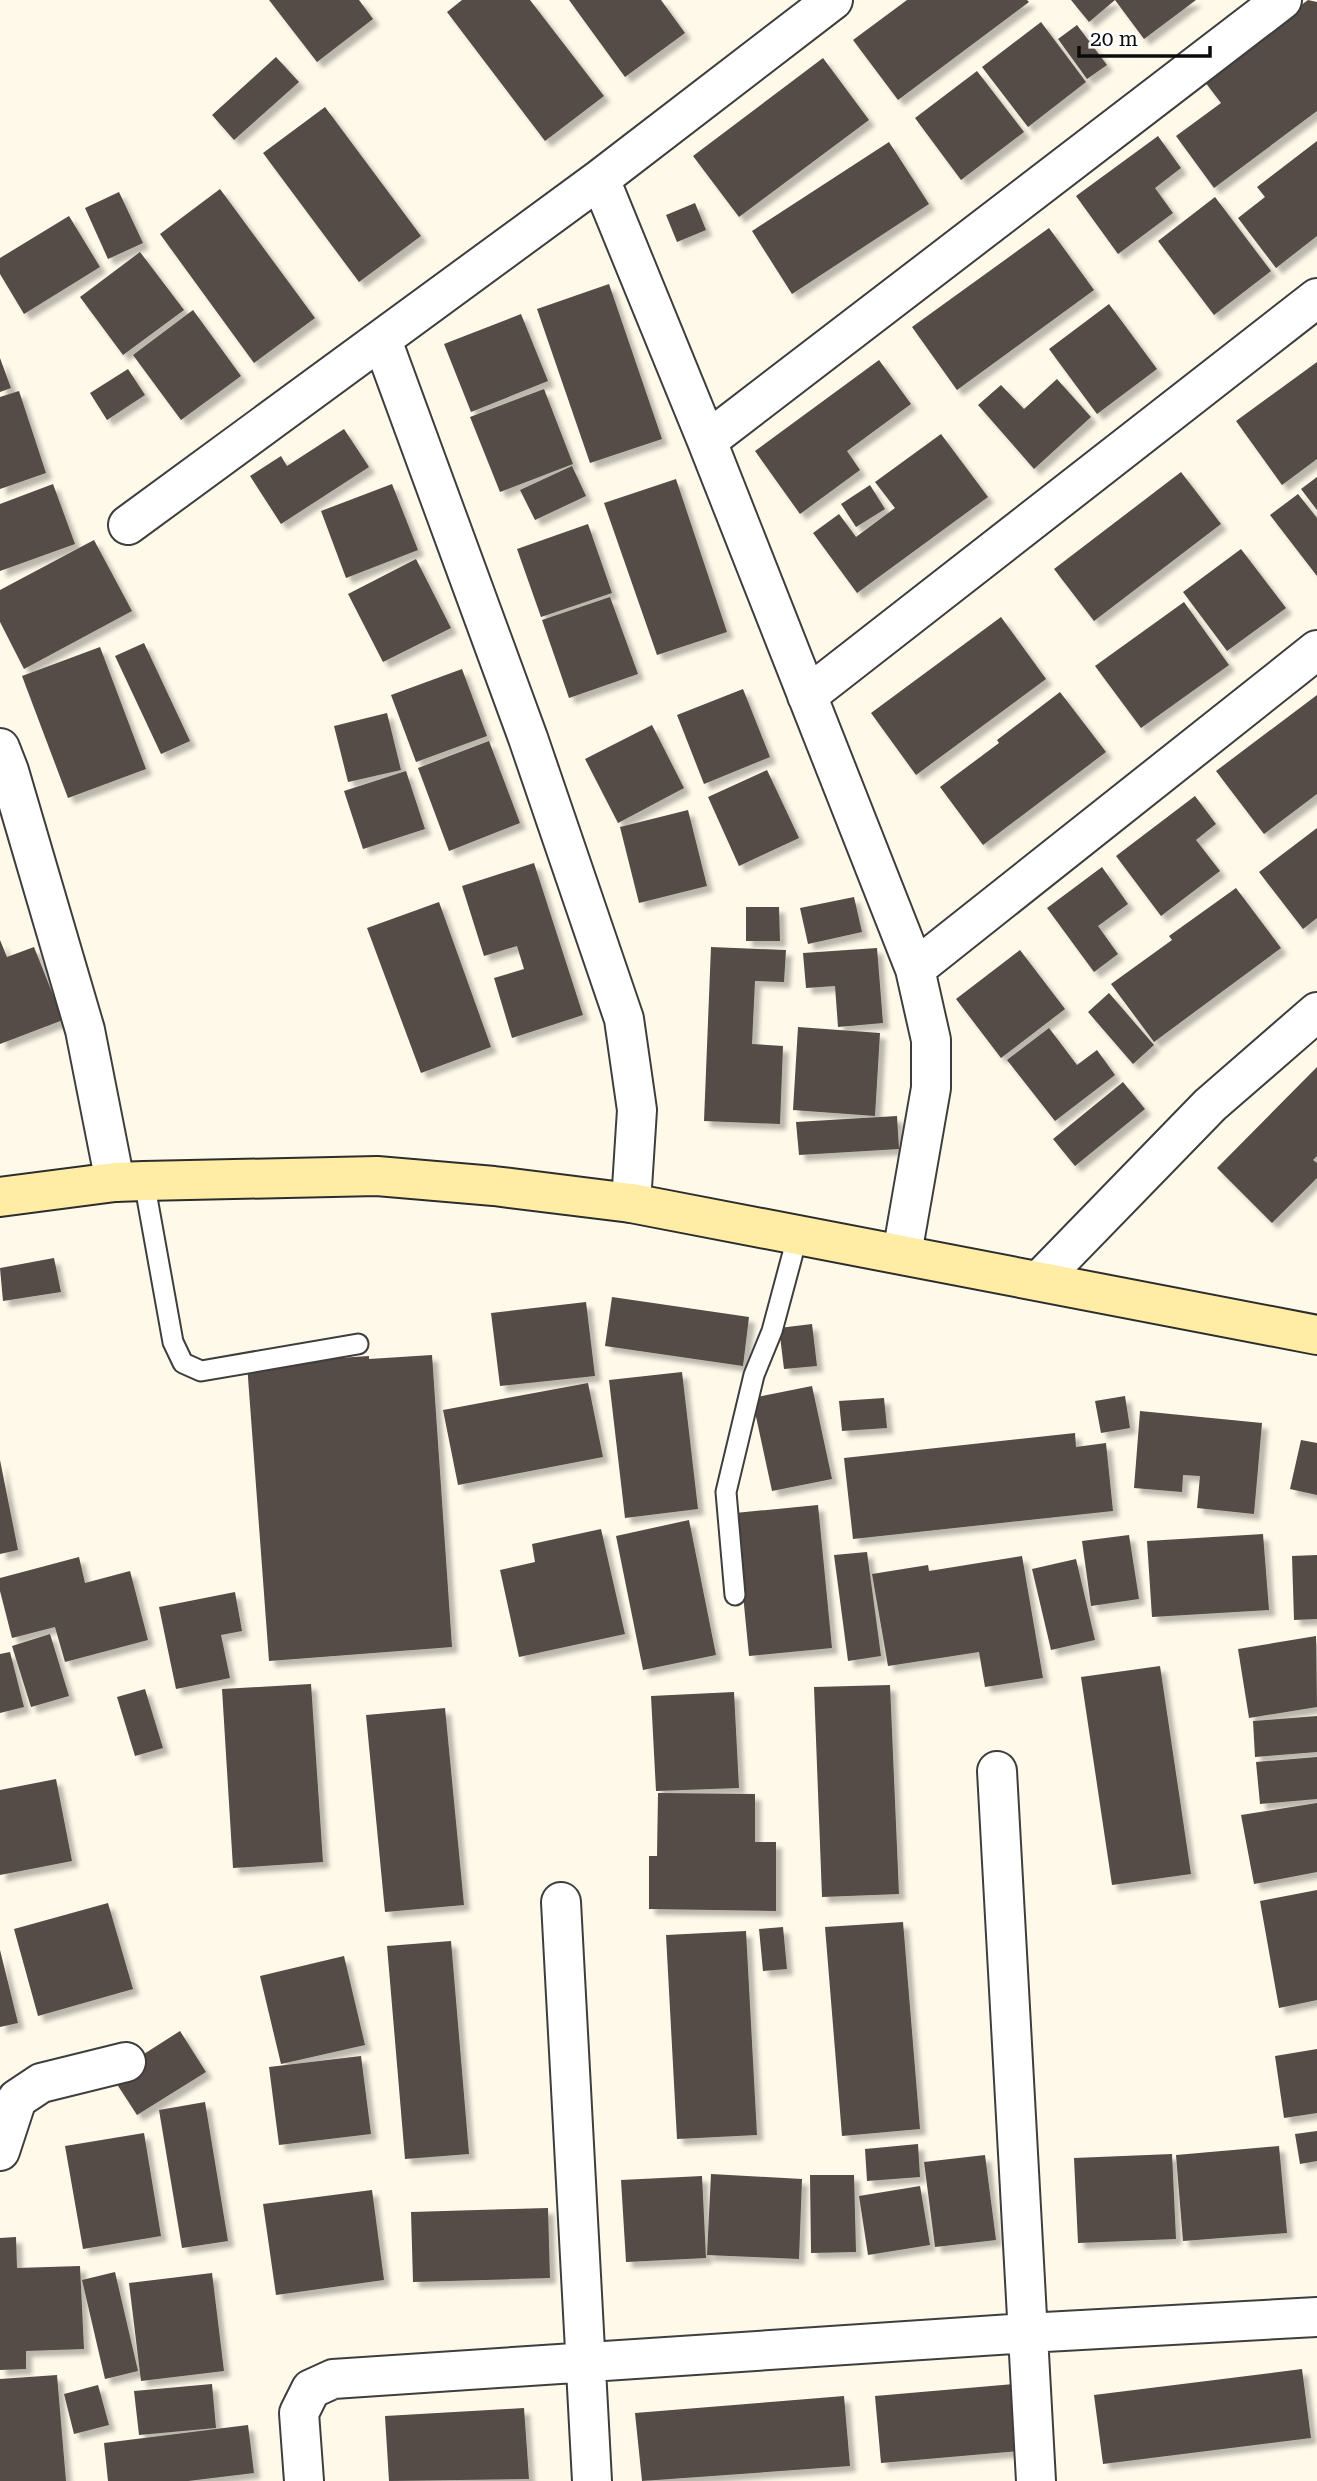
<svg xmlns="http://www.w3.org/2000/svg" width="1317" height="2481" font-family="'Roboto Serif',serif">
	<defs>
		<filter id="shadow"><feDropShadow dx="6" dy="6" stdDeviation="2" flood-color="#0004"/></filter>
	</defs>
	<rect width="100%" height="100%" fill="#fff9ea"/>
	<path fill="#544b47" filter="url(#shadow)" d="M 269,0 L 359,0 L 373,19 L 317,62 Z
		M 462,0 L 530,0 L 604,96 L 545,141 L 447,12 Z
		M 569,0 L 661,0 L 685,33 L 625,77 Z
		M 907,0 L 1027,0 L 1029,2 L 898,100 L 853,40 Z
		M 1071,0 L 1196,0 L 1144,39 L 1115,0 L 1089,22 Z
		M 1308,0 L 1317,2 L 1317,111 L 1214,188 L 1176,136 L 1221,103 L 1202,78 Z
		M 1041,22 L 1086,82 L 1028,127 L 982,67 Z
		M 1077,25 L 1107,65 L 1087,79 L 1058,39 Z
		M 276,57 L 299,82 L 234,140 L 212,115 Z
		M 823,58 L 869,120 L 739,217 L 693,156 Z
		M 977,71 L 1024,132 L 961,180 L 915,118 Z
		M 325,107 L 421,236 L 359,282 L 263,153 Z
		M 1158,136 L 1181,168 L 1155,188 L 1173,213 L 1118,254 L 1076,196 Z
		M 1317,141 L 1317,236 L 1276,268 L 1238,218 L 1265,197 L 1257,187 Z
		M 889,142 L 929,204 L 792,294 L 752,231 Z
		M 220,189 L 315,318 L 254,363 L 160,234 Z
		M 119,192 L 143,243 L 108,259 L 85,208 Z
		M 1215,197 L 1271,271 L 1214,315 L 1158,241 Z
		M 695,203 L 706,230 L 677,242 L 666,215 Z
		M 69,216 L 100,267 L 24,314 L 0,274 L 0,258 Z
		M 1049,228 L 1094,290 L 957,390 L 912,327 Z
		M 140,252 L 184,310 L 123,355 L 80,297 Z
		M 609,284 L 662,439 L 590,463 L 537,309 Z
		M 1109,304 L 1157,369 L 1097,414 L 1049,349 Z
		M 193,310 L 241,376 L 181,420 L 133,355 Z
		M 521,314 L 548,381 L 471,412 L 444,344 Z
		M 0,358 L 11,388 L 0,392 Z
		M 879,360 L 911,404 L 847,451 L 860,470 L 800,514 L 755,451 Z
		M 1317,362 L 1317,459 L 1282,485 L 1236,421 Z
		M 128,369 L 145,395 L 107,420 L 90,393 Z
		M 1057,379 L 1091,417 L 1034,469 L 978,405 L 1001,385 L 1024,409 Z
		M 544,389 L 573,464 L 500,492 L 470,417 Z
		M 19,391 L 46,473 L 0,489 L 0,397 Z
		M 344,429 L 369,467 L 281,524 L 250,476 L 281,456 L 287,466 Z
		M 941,434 L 988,497 L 857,593 L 813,533 L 839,514 L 856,537 L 895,508 L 875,482 Z
		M 572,466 L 586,496 L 535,520 L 520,490 Z
		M 1181,472 L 1221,524 L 1094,621 L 1054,569 Z
		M 1317,477 L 1317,510 L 1301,489 Z
		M 676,479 L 727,632 L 657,655 L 604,503 Z
		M 53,484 L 75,544 L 0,571 L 0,504 Z
		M 392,484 L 418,550 L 346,578 L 321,511 Z
		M 870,485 L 885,509 L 856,527 L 841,504 Z
		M 1298,494 L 1317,518 L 1317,576 L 1270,515 Z
		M 588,524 L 612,593 L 541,617 L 517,549 Z
		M 94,540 L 132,611 L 24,669 L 0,622 L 0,590 Z
		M 1241,549 L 1286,608 L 1227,651 L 1183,592 Z
		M 416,559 L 451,628 L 383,662 L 348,594 Z
		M 610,597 L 638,674 L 569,698 L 542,620 Z
		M 1184,602 L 1229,665 L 1141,728 L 1095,666 Z
		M 1001,617 L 1046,679 L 916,775 L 871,713 Z
		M 144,643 L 190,741 L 161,754 L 115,656 Z
		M 100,647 L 146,769 L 68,798 L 22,676 Z
		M 462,669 L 487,736 L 416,762 L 391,695 Z
		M 743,689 L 770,757 L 704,784 L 677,715 Z
		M 1060,692 L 1106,752 L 983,845 L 940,787 L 999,743 L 997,740 Z
		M 1317,695 L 1317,794 L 1264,834 L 1216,771 Z
		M 387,713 L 401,770 L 348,782 L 334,726 Z
		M 652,725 L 684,788 L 618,823 L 585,759 Z
		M 489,741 L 520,823 L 449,851 L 418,768 Z
		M 767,770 L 799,838 L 739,866 L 708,797 Z
		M 406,771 L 425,829 L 363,849 L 344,791 Z
		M 1195,796 L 1216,824 L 1196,840 L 1220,871 L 1161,916 L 1116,856 Z
		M 688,810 L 707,886 L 639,903 L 620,827 Z
		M 1317,828 L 1317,918 L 1303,929 L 1259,872 Z
		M 534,863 L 583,1015 L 512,1038 L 494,978 L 524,969 L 517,946 L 484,956 L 462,886 Z
		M 1102,867 L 1128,904 L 1098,926 L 1118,954 L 1094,972 L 1047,908 Z
		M 1236,888 L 1281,948 L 1154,1042 L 1111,984 L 1172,940 L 1169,936 Z
		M 854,897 L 862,932 L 808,944 L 800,908 Z
		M 439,902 L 491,1047 L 421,1073 L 367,928 Z
		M 746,907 L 779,907 L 780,941 L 746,941 Z
		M 0,940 L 7,957 L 34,947 L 63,1020 L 0,1044 Z
		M 711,947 L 786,950 L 784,982 L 755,981 L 752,1044 L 783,1046 L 780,1124 L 704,1121 Z
		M 877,948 L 883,1023 L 838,1027 L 835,986 L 806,988 L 803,953 Z
		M 1020,950 L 1065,1009 L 1001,1058 L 956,999 Z
		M 1109,993 L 1154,1045 L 1133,1064 L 1088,1012 Z
		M 798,1027 L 880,1033 L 875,1116 L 793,1110 Z
		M 1049,1028 L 1077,1065 L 1097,1050 L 1115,1075 L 1055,1121 L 1007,1060 Z
		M 1317,1067 L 1317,1156 L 1313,1160 L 1317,1163 L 1317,1178 L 1272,1223 L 1217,1168 Z
		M 1123,1082 L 1145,1109 L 1075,1166 L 1053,1139 Z
		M 897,1116 L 899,1149 L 799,1155 L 796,1122 Z
		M 54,1258 L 61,1292 L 3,1301 L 0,1268 Z
		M 612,1297 L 749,1317 L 743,1366 L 605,1346 Z
		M 586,1302 L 595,1376 L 500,1386 L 491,1313 Z
		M 812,1324 L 817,1366 L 784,1369 L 779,1328 Z
		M 432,1355 L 452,1647 L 269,1661 L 247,1364 L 369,1356 L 369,1359 Z
		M 682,1372 L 698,1509 L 625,1518 L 609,1380 Z
		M 588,1383 L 603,1457 L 458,1485 L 443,1410 Z
		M 812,1386 L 832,1479 L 772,1491 L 752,1398 Z
		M 1125,1396 L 1130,1428 L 1101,1433 L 1095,1401 Z
		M 884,1398 L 887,1428 L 842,1431 L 839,1401 Z
		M 1140,1411 L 1262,1423 L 1254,1514 L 1197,1508 L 1200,1476 L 1183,1475 L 1182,1492 L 1134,1488 Z
		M 1075,1433 L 1076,1447 L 1106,1443 L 1113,1511 L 853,1539 L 844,1458 Z
		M 1301,1440 L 1317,1443 L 1317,1495 L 1290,1489 Z
		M 0,1460 L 18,1550 L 0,1554 Z
		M 818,1505 L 832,1648 L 749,1656 L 735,1513 Z
		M 689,1520 L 716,1655 L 643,1670 L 616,1536 Z
		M 601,1529 L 625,1634 L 519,1657 L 500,1570 L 535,1562 L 532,1544 Z
		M 1263,1534 L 1269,1610 L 1152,1617 L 1147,1541 Z
		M 1129,1535 L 1139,1599 L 1091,1606 L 1082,1541 Z
		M 867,1552 L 881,1656 L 848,1661 L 834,1555 Z
		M 1317,1555 L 1317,1619 L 1294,1620 L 1292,1556 Z
		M 1022,1556 L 1043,1678 L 985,1687 L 979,1652 L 888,1666 L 872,1574 L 928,1565 L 929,1571 Z
		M 79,1557 L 85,1583 L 130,1571 L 148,1640 L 65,1662 L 55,1627 L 12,1638 L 0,1591 L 0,1578 Z
		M 1076,1559 L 1095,1640 L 1051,1650 L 1032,1569 Z
		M 235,1592 L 242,1631 L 221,1635 L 230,1678 L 176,1689 L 159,1607 Z
		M 50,1634 L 69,1696 L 31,1707 L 12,1646 Z
		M 1316,1636 L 1317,1707 L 1249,1718 L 1238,1649 Z
		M 10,1652 L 24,1707 L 0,1713 L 0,1654 Z
		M 1160,1666 L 1191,1874 L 1112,1885 L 1081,1677 Z
		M 311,1684 L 323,1862 L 233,1868 L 222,1689 Z
		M 890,1685 L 899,1894 L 822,1897 L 814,1687 Z
		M 145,1689 L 163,1748 L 135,1756 L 117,1697 Z
		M 734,1692 L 739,1788 L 656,1791 L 651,1696 Z
		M 445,1708 L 464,1905 L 385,1912 L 366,1715 Z
		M 1317,1716 L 1317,1752 L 1255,1757 L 1253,1721 Z
		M 1317,1757 L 1317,1799 L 1260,1804 L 1256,1762 Z
		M 56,1779 L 72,1861 L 0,1875 L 0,1790 Z
		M 658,1793 L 755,1794 L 755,1842 L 776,1842 L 776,1911 L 649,1909 L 649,1856 L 657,1856 Z
		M 1317,1803 L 1317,1872 L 1254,1884 L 1241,1815 Z
		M 1317,1890 L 1317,2000 L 1279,2008 L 1260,1901 Z
		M 108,1903 L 133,1989 L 38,2016 L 14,1929 Z
		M 903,1922 L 920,2129 L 842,2136 L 825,1927 Z
		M 783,1927 L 787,1969 L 763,1971 L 759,1929 Z
		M 746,1931 L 757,2135 L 677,2139 L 666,1935 Z
		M 451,1941 L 469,2154 L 405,2159 L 387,1946 Z
		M 0,1950 L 18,2023 L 0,2027 Z
		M 344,1956 L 365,2045 L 281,2064 L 260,1976 Z
		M 180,2031 L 206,2072 L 137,2115 L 111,2075 Z
		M 1317,2049 L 1317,2113 L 1284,2118 L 1275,2056 Z
		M 361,2056 L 371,2134 L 279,2145 L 269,2067 Z
		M 205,2102 L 228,2241 L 182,2248 L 159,2110 Z
		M 1317,2131 L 1317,2161 L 1300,2164 L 1295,2134 Z
		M 144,2133 L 161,2236 L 83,2249 L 65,2146 Z
		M 918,2144 L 920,2177 L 867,2181 L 865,2149 Z
		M 1279,2146 L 1287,2233 L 1183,2241 L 1176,2155 Z
		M 1172,2154 L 1176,2239 L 1078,2243 L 1074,2158 Z
		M 985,2155 L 996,2240 L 935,2247 L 924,2162 Z
		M 711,2174 L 802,2179 L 799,2259 L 707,2255 Z
		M 810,2175 L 854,2175 L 856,2252 L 811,2253 Z
		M 702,2176 L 706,2258 L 626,2262 L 621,2180 Z
		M 920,2186 L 930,2245 L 868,2255 L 859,2196 Z
		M 372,2190 L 384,2280 L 276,2295 L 263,2204 Z
		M 548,2208 L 550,2278 L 413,2282 L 411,2212 Z
		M 16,2237 L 17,2268 L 80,2266 L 84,2349 L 26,2351 L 26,2369 L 0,2370 L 0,2238 Z
		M 115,2272 L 138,2371 L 105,2379 L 82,2280 Z
		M 212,2273 L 224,2371 L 141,2381 L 129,2283 Z
		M 1302,2369 L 1311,2438 L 1103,2464 L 1094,2395 Z
		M 57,2375 L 66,2481 L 0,2481 L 0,2379 Z
		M 212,2384 L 216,2428 L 139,2435 L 134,2391 Z
		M 1014,2384 L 1020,2451 L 881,2463 L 875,2396 Z
		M 98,2385 L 109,2425 L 74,2434 L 64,2394 Z
		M 844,2396 L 850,2466 L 642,2481 L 635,2413 Z
		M 524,2408 L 529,2479 L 389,2481 L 385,2416 Z
		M 248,2425 L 254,2473 L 188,2481 L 108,2481 L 104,2443 Z"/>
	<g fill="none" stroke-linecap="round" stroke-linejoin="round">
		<defs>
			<path id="lane" d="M 144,1181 L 173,1342 L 183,1363 L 201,1371 L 358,1344
				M 735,1595 L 726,1492 L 754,1375 L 772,1331 L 798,1234"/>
			<path id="street" d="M 600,179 L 707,441 L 915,969 L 931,1040 L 931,1088 L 902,1254
				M 382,340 L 528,738 L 624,1019 L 637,1110 L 631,1203
				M 707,441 L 1282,0
				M 128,525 L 600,179 L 833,0
				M 807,696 L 1317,298
				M 0,748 L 9,771 L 85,1030 L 115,1182
				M 915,969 L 1317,650
				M 1039,1281 L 1210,1105 L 1317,1012
				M 997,1771 L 1036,2481
				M 561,1902 L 592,2481
				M 0,2151 L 17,2099 L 41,2083 L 126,2062
				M 304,2481 L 299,2413 L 311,2389 L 333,2379 L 1027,2333 L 1317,2317"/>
			<path id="secondary" d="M 0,1197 L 115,1182 L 144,1181 L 377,1176 L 494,1186 L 631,1203 L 1317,1335"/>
		</defs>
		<use href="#lane" stroke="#3e3e3e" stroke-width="23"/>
		<use href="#street" stroke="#3e3e3e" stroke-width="42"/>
		<use href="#secondary" stroke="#2d2d2d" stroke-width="42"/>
		<use href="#lane" stroke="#fff" stroke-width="19"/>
		<use href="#street" stroke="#fff" stroke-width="38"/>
		<use href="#secondary" stroke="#ffeca5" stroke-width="38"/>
	</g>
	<path d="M1079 46v10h131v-10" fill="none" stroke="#0b0b0b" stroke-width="3.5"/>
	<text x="1090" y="46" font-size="21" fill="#0b0b0b" stroke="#ffffff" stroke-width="5" paint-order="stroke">20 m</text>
</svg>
